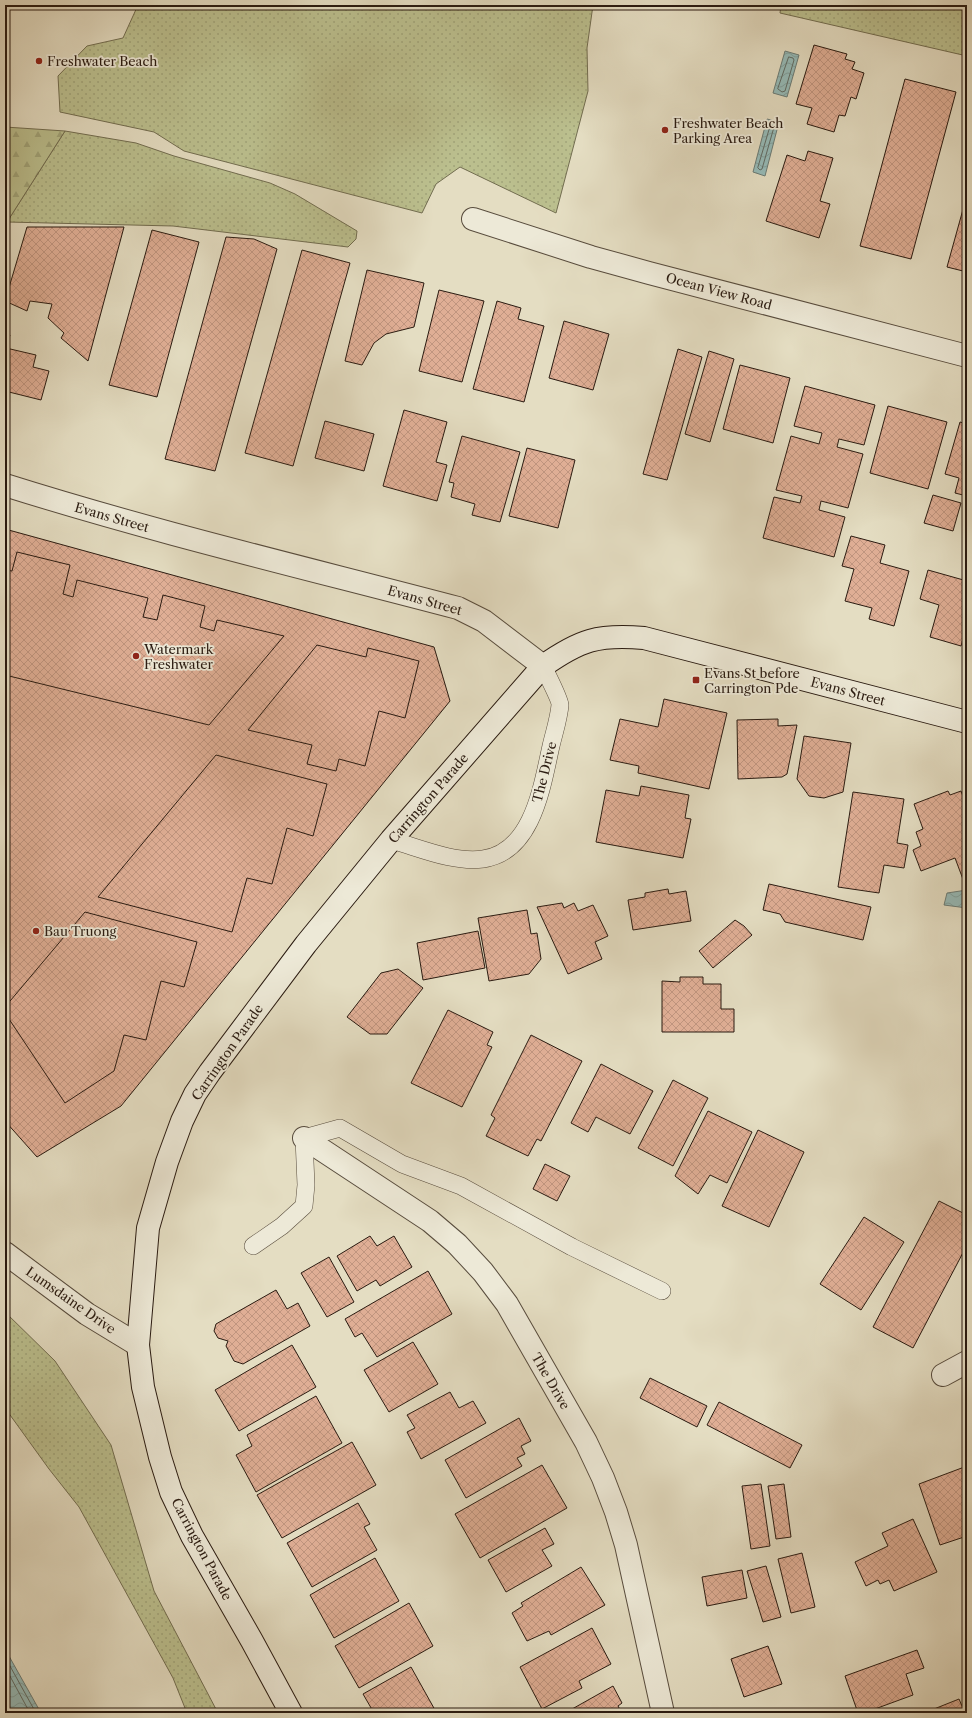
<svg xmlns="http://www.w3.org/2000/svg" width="972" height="1718" font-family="'Libre Caslon Text',serif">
	<defs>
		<pattern id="grass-dots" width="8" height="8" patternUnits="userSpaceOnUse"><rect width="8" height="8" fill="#bbbf8e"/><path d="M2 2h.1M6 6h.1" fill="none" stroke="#a1a479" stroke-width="1.8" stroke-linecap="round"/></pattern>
		<pattern id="forest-firs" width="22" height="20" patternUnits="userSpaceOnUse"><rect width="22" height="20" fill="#bbbf8e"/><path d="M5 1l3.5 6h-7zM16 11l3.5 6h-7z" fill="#a1a479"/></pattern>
		<pattern id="water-waves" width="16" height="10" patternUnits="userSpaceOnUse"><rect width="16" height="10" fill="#96bbb8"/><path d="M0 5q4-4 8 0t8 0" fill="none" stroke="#81a09d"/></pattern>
		<pattern id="building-cross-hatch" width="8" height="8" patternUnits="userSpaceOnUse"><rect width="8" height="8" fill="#dfae95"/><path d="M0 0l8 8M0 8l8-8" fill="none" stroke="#c0957f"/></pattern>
	</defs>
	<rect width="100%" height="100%" fill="#e4ddc2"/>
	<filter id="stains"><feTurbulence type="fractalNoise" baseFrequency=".005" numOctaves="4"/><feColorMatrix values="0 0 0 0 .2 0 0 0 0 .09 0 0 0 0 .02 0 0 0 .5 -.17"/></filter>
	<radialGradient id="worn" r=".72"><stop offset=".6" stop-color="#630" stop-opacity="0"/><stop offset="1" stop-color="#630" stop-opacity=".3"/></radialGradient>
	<path fill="url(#grass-dots)" stroke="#726d50" d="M 138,5 L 593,5 L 587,48 L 588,91 L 556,213 L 460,167 L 436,184 L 422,213 L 184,151 L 154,132 L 60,112 L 58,76 L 87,46 L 123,38 Z
		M 781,5 L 967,5 L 967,56 L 780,13 Z
		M 65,131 L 136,143 L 174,156 L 270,183 L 295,194 L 357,231 L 356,239 L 348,247 L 173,226 L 7,222 Z
		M 5,1312 L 55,1361 L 111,1445 L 154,1591 L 218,1713 L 187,1713 L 173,1678 L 79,1507 L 49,1469 L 5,1408 Z"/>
	<path fill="url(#forest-firs)" stroke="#726d50" d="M 5,127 L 65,131 L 7,222 L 5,223 Z"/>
	<path fill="url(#water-waves)" stroke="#6b7b75" d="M 785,51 L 799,55 L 787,97 L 773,93 Z
		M 767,119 L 779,122 L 765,176 L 753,172 Z
		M 967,890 L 967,908 L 944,905 L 947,893 Z
		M 5,1649 L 41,1713 L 5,1713 Z"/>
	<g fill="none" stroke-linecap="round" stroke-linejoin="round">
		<path stroke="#606b64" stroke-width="1" d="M 789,57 L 793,58 L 794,60 L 785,91 L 782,92 L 778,89 Z
			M 771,124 L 774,127 L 762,169 L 760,170 L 758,168 Z
			M 5,1657 L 36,1713
			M 5,1667 L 30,1713"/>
	</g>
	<path fill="url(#building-cross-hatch)" stroke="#2a1b11" d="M 814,45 L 847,54 L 845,59 L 855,62 L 852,69 L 864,73 L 856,99 L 851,97 L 845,116 L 839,115 L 834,132 L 807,124 L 812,108 L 796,104 Z
		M 905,79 L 956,92 L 911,259 L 860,246 Z
		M 808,151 L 833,158 L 820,201 L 830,204 L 819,238 L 766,221 L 787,155 L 805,161 Z
		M 967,195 L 967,272 L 947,267 Z
		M 27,227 L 124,227 L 88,361 L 61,338 L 64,333 L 48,318 L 52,304 L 30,301 L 27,311 L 5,301 Z
		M 152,230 L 199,242 L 157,397 L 109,385 Z
		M 226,237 L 254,239 L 277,249 L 215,471 L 165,459 Z
		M 302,250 L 350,263 L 293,466 L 245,453 Z
		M 367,270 L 424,283 L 414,327 L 386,334 L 374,343 L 362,365 L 345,361 Z
		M 439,290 L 484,301 L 462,382 L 419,371 Z
		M 497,301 L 521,308 L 518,319 L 544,326 L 524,402 L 473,389 Z
		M 564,321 L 609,334 L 593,390 L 549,378 Z
		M 5,334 L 10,335 L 6,348 L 36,355 L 33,367 L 49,371 L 41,400 L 5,391 Z
		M 678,349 L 702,357 L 667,480 L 643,474 Z
		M 709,351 L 734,359 L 710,442 L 685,434 Z
		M 740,365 L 790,378 L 773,443 L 723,429 Z
		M 805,386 L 875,405 L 864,445 L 839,439 L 837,447 L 863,454 L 848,508 L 821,501 L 819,510 L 845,517 L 834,557 L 763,538 L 774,497 L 800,503 L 802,496 L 776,490 L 791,436 L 819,444 L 822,433 L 794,426 Z
		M 888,406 L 947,422 L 928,489 L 870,473 Z
		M 404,410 L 447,422 L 436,462 L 447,465 L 437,501 L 383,486 Z
		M 325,421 L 374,434 L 364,471 L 315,458 Z
		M 960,422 L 967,424 L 967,496 L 955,493 L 959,478 L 945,474 Z
		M 462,436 L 520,452 L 500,522 L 472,515 L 475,504 L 451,497 L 454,483 L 449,482 Z
		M 527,448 L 575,460 L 558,528 L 509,516 Z
		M 933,495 L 961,503 L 953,531 L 924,523 Z
		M 5,529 L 434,647 L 450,701 L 121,1106 L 37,1157 L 5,1121 Z
		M 851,536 L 885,545 L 880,563 L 909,571 L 894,626 L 869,619 L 872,608 L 845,601 L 854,569 L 842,566 Z
		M 17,552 L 70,565 L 63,594 L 73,597 L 77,580 L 148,598 L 143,617 L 157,620 L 163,595 L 205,606 L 200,627 L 214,631 L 217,620 L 284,636 L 209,725 L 5,675 L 5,570 L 12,571 Z
		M 928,570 L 967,581 L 967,625 L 961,646 L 930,637 L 939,605 L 920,599 Z
		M 317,645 L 366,657 L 368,648 L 419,661 L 405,718 L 379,711 L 365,766 L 339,759 L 336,771 L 307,764 L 312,745 L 248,730 Z
		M 664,699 L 727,713 L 709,789 L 638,773 L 639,766 L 610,760 L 620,719 L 658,727 Z
		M 778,719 L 778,726 L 797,725 L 787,774 L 782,777 L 738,779 L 737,720 Z
		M 804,736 L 851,743 L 843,792 L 824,798 L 809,796 L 797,779 Z
		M 216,755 L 327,784 L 313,836 L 287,828 L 272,884 L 247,878 L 232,932 L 98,897 Z
		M 641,786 L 689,795 L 685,818 L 691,819 L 683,858 L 596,842 L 606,790 L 639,796 Z
		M 948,791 L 950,795 L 961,791 L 967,808 L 967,881 L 964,882 L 955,858 L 921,871 L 913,850 L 921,846 L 916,832 L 923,829 L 914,804 Z
		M 853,792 L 904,799 L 897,843 L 908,845 L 904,868 L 884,865 L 879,893 L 838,887 Z
		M 769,884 L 871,907 L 863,940 L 785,922 L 780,914 L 763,910 Z
		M 668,889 L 669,894 L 686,891 L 691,921 L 633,930 L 628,900 L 645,897 L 645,893 Z
		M 562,903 L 564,908 L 574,903 L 578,911 L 593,905 L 608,936 L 595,942 L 602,959 L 568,974 L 537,907 Z
		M 527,910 L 531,934 L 537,933 L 541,959 L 529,974 L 489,981 L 478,918 Z
		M 85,912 L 197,942 L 184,987 L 161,981 L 146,1040 L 124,1035 L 114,1071 L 65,1103 L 5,1013 L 5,1007 Z
		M 735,920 L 744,926 L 752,935 L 713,968 L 699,951 Z
		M 478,931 L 485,968 L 423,980 L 417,943 Z
		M 398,969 L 423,988 L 387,1034 L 370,1034 L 347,1017 L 381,973 Z
		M 680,977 L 703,977 L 703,984 L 721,984 L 721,1009 L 734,1009 L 734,1032 L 662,1032 L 662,981 L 680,982 Z
		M 448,1010 L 493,1032 L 487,1045 L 492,1047 L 462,1107 L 411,1083 Z
		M 531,1035 L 582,1061 L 541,1141 L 537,1139 L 528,1156 L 486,1136 L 495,1118 L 491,1115 Z
		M 601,1064 L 653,1091 L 630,1134 L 596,1117 L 588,1132 L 571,1123 Z
		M 673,1080 L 708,1098 L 673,1166 L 638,1148 Z
		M 708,1111 L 752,1132 L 727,1183 L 710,1175 L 698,1194 L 675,1176 Z
		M 758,1130 L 804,1152 L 769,1227 L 722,1206 Z
		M 545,1164 L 570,1176 L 557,1201 L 533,1189 Z
		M 939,1201 L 967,1215 L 967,1245 L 913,1348 L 873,1327 Z
		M 864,1217 L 904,1242 L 861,1310 L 820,1284 Z
		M 370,1236 L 377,1246 L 394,1236 L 412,1267 L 380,1286 L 376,1280 L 357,1291 L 337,1256 Z
		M 329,1257 L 354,1302 L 327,1317 L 301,1273 Z
		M 428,1271 L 452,1314 L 377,1357 L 362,1333 L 355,1337 L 345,1319 Z
		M 276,1290 L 287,1309 L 298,1303 L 310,1326 L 243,1364 L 234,1361 L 226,1346 L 228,1341 L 218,1338 L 214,1331 L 216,1324 Z
		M 413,1342 L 438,1384 L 389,1412 L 364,1370 Z
		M 292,1345 L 316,1387 L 239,1431 L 215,1390 Z
		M 650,1378 L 707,1406 L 697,1427 L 640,1398 Z
		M 450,1392 L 459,1408 L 473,1401 L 486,1423 L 421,1459 L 407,1432 L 415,1428 L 407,1415 Z
		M 316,1396 L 342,1443 L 256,1492 L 236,1455 L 252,1446 L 247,1435 Z
		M 719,1402 L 802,1445 L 790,1468 L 707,1425 Z
		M 519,1418 L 531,1441 L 521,1446 L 525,1454 L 517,1458 L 522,1466 L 466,1498 L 445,1460 Z
		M 352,1442 L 376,1485 L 282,1538 L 257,1495 Z
		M 542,1465 L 567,1508 L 480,1558 L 455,1514 Z
		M 967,1466 L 967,1536 L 940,1545 L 919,1484 Z
		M 761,1484 L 770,1546 L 751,1549 L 742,1486 Z
		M 784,1484 L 791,1537 L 776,1539 L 768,1486 Z
		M 358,1503 L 370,1524 L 364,1527 L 377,1550 L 312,1587 L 287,1543 Z
		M 913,1519 L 937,1572 L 894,1591 L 889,1580 L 880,1584 L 878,1580 L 866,1586 L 855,1562 L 888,1546 L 882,1533 Z
		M 545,1528 L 554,1544 L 542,1550 L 552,1566 L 506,1592 L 488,1560 Z
		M 802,1553 L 815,1607 L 791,1613 L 778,1559 Z
		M 375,1558 L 399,1601 L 334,1638 L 310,1595 Z
		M 766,1566 L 781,1617 L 763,1622 L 747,1571 Z
		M 581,1567 L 605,1605 L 551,1635 L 549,1631 L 527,1641 L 512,1613 L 523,1606 L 521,1603 Z
		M 742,1570 L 747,1598 L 707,1606 L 702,1577 Z
		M 409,1603 L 433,1646 L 359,1688 L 335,1646 Z
		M 592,1628 L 611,1664 L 579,1681 L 582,1688 L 542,1709 L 520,1667 Z
		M 768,1646 L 782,1684 L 744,1697 L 731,1659 Z
		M 917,1650 L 924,1668 L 906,1674 L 913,1695 L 864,1713 L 858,1713 L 845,1676 Z
		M 411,1667 L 435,1710 L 430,1713 L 374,1713 L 363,1694 Z
		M 613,1686 L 622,1703 L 618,1706 L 622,1713 L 565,1713 Z
		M 959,1699 L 965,1713 L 924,1713 Z"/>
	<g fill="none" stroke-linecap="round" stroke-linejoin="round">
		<defs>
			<path id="lane" d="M 391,840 C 420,848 453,863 483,859 C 533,852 542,786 551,746 C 554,733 559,718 560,705 C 560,699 546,673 543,666
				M 253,1246 L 282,1226 L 304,1206 L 306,1185 L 304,1138 L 340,1128 L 402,1164 L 461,1186 L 572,1247 L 662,1291"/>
			<path id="street" d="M 473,219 L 591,257 L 649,273 L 967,356
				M 5,485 C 154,532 306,568 458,608 L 484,621 L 543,666
				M 304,1138 L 430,1221 L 457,1244 L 483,1272 L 507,1304 L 586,1442 L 603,1478 L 616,1512 L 626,1545 L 663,1713
				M 5,1253 L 87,1314 L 138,1345
				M 943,1375 L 967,1362"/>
			<path id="secondary" d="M 291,1713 L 252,1641 L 192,1536 L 171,1492 L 160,1457 L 143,1387 L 138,1345 L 148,1228 L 167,1162 L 182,1121 L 195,1094 L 210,1072 L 306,944 L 391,840 L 543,666 C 580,640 598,634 644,638 L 967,722"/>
		</defs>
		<use href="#lane" stroke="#584c3d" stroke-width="18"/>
		<use href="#street" stroke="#584c3d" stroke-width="24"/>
		<use href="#secondary" stroke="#2a1b11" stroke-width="24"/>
		<use href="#lane" stroke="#ede9d7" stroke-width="17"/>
		<use href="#street" stroke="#ede9d7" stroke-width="22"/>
		<use href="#secondary" stroke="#ede9d7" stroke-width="22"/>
	</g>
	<g fill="#8f2418" stroke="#ede9d7" stroke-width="1.5">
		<circle cx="39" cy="61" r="4"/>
		<circle cx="665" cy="130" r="4"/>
		<circle cx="136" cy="656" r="4"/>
		<rect x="692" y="676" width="8" height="8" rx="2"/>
		<circle cx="36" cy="931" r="4"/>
	</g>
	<g text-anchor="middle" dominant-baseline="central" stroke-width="3.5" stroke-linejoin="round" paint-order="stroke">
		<g font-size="13" fill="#2a1b11" stroke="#ede9d7" text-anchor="start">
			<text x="47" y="61">Freshwater Beach</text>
			<text x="673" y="123">Freshwater Beach<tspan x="673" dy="15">Parking Area</tspan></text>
			<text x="144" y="649">Watermark<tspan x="144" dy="15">Freshwater</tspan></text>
			<text x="704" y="673">Evans St before<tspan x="704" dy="15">Carrington Pde</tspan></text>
			<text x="44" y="931">Bau Truong</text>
		</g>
		<g font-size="13" fill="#2a1b11" stroke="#ede9d7">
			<text transform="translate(719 291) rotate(15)">Ocean View Road</text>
			<text transform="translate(112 517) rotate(16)">Evans Street</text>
			<text transform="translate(425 600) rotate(16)">Evans Street</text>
			<text transform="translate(848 691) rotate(15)">Evans Street</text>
			<text transform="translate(544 772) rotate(-76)">The Drive</text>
			<text transform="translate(428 798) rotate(-49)">Carrington Parade</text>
			<text transform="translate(227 1052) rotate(-55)">Carrington Parade</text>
			<text transform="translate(71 1300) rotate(35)">Lumsdaine Drive</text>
			<text transform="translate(551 1381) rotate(60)">The Drive</text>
			<text transform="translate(202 1549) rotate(62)">Carrington Parade</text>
		</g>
	</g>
	<rect width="972" height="1718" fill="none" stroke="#e4ddc2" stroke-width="20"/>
	<rect x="6" y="6" width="960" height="1706" fill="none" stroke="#2a1b11" stroke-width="2"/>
	<rect x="10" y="10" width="952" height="1698" fill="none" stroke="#2a1b11"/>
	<rect width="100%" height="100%" filter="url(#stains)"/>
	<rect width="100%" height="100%" fill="url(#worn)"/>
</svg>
